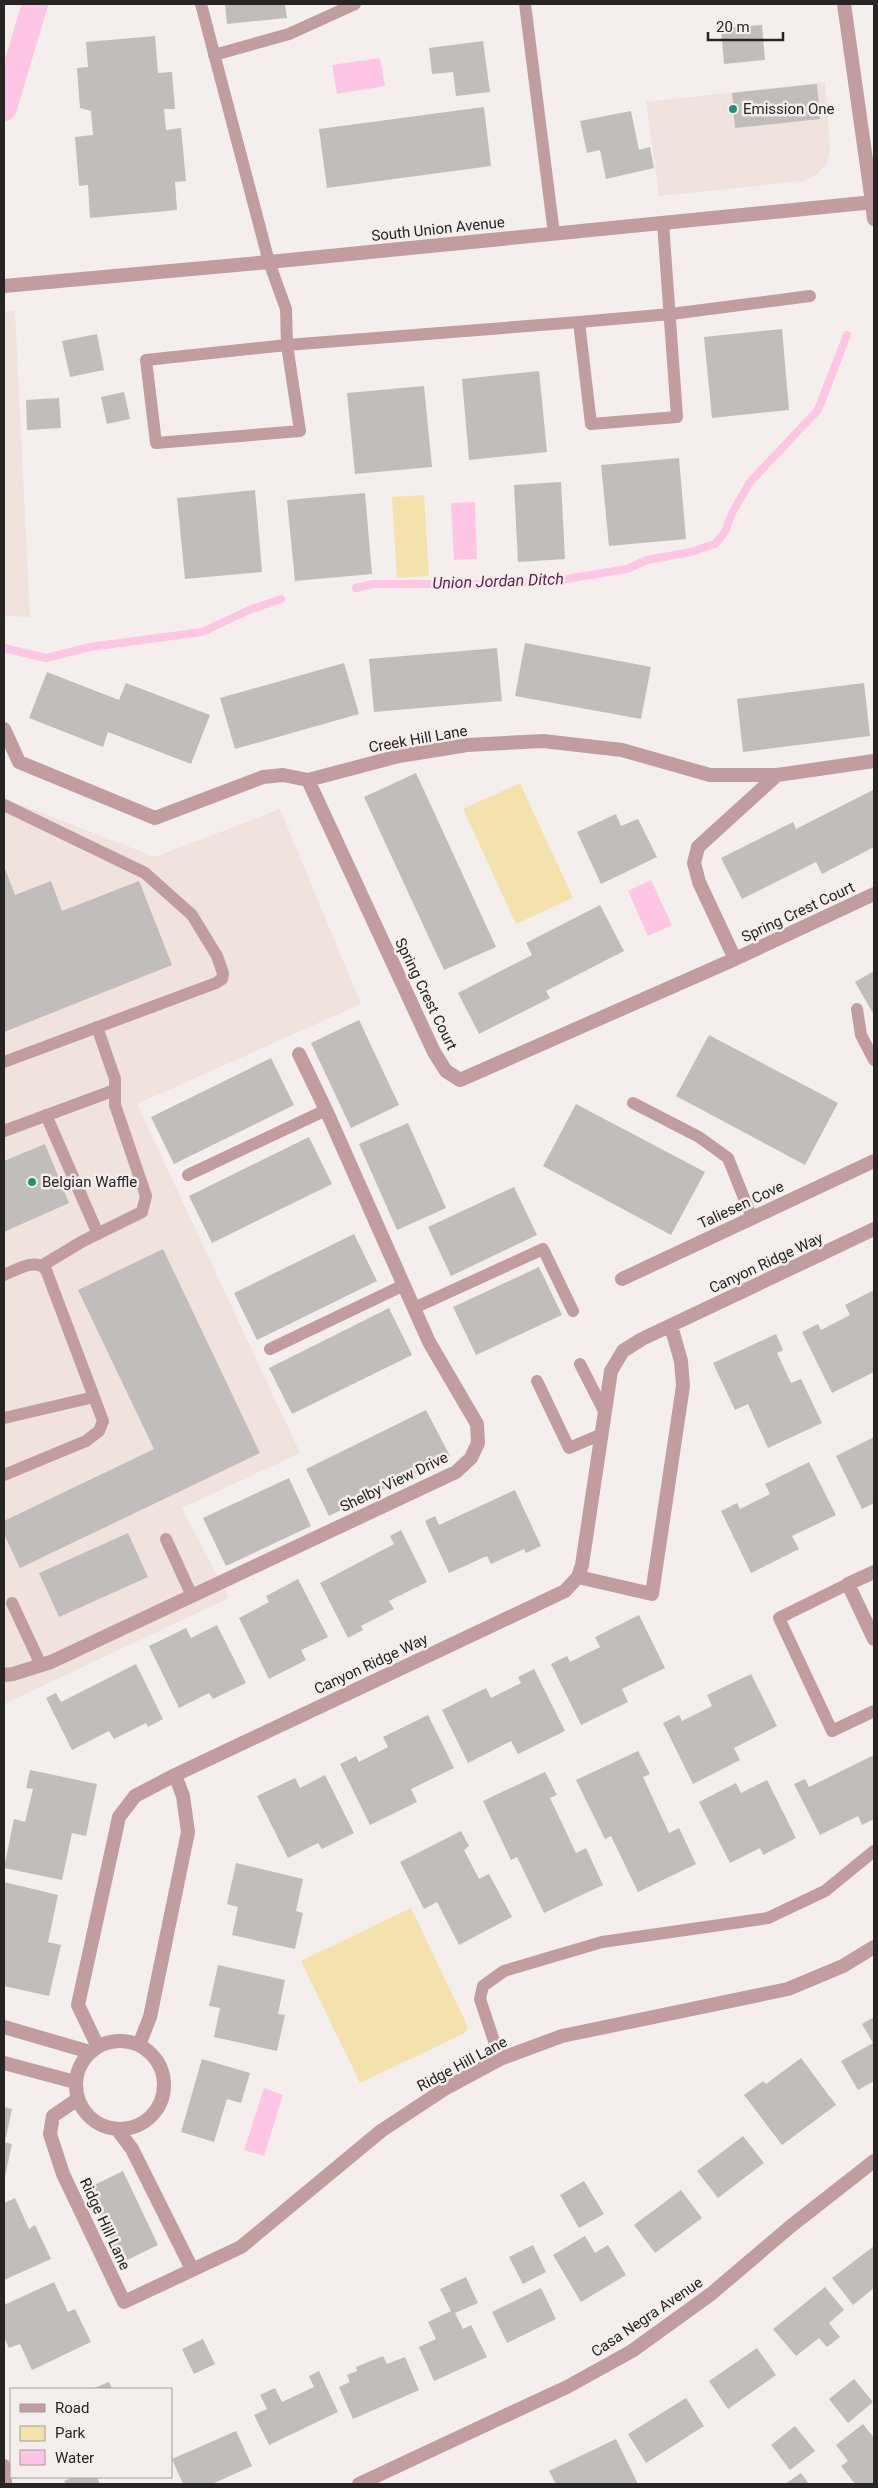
<svg xmlns="http://www.w3.org/2000/svg" width="878" height="2488" font-family="Roboto,sans-serif">
	<rect width="100%" height="100%" fill="#f4efed"/>
	<path fill="#f0e2dd" d="M 825,82 L 830,150 L 827,163 L 816,175 L 804,181 L 659,196 L 646,102 Z
		M 15,311 L 30,617 L 4,616 L 4,312 Z
		M 4,798 L 155,857 L 280,809 L 361,1004 L 137,1104 L 300,1453 L 182,1508 L 229,1598 L 4,1704 Z"/>
	<path fill="#f4e2ad" d="M 424,495 L 429,576 L 397,578 L 392,497 Z
		M 520,783 L 573,898 L 516,924 L 463,809 Z
		M 411,1908 L 468,2027 L 465,2033 L 360,2083 L 301,1961 Z"/>
	<path fill="#ffc5e5" d="M 380,58 L 385,86 L 337,94 L 332,65 Z
		M 475,502 L 477,559 L 454,560 L 451,503 Z
		M 651,880 L 672,925 L 648,936 L 628,891 Z
		M 264,2088 L 283,2095 L 264,2156 L 244,2150 Z"/>
	<g fill="none" stroke-linecap="round" stroke-linejoin="round">
		<path stroke="#ffc5e5" stroke-width="8" d="M 356,588 L 373,584 L 490,584 L 554,581 L 627,569 L 647,560 L 691,552 L 715,544 L 725,532 L 732,513 L 750,482 L 818,410 L 847,335
			M 4,648 L 46,658 L 90,647 L 202,632 L 249,610 L 281,599"/>
		<path stroke="#ffc5e5" stroke-width="26" d="M 4,108 L 35,4"/>
	</g>
	<path fill="#c1bdba" d="M 225,4 L 285,4 L 287,18 L 227,24 Z
		M 762,25 L 765,60 L 724,64 L 721,28 Z
		M 155,36 L 158,73 L 172,72 L 175,109 L 164,109 L 166,130 L 181,128 L 186,181 L 175,182 L 177,210 L 90,218 L 88,185 L 79,186 L 75,137 L 93,135 L 91,111 L 80,108 L 77,68 L 88,67 L 86,42 Z
		M 483,41 L 490,92 L 456,96 L 453,72 L 432,74 L 429,48 Z
		M 817,84 L 820,119 L 735,128 L 732,93 Z
		M 484,107 L 491,166 L 327,188 L 319,129 Z
		M 631,111 L 639,150 L 650,147 L 654,168 L 606,179 L 600,150 L 587,153 L 580,121 Z
		M 782,329 L 789,410 L 712,418 L 704,337 Z
		M 97,334 L 104,370 L 70,377 L 62,341 Z
		M 539,371 L 547,452 L 469,460 L 462,379 Z
		M 424,386 L 432,467 L 355,474 L 347,393 Z
		M 124,392 L 130,419 L 107,424 L 101,397 Z
		M 59,398 L 61,428 L 27,430 L 26,400 Z
		M 679,458 L 686,539 L 609,546 L 601,465 Z
		M 561,482 L 565,559 L 518,562 L 514,485 Z
		M 255,490 L 262,572 L 185,579 L 177,498 Z
		M 365,493 L 372,574 L 295,581 L 287,500 Z
		M 525,643 L 651,667 L 641,719 L 515,696 Z
		M 497,648 L 502,701 L 374,712 L 369,659 Z
		M 344,663 L 359,714 L 235,749 L 220,698 Z
		M 47,672 L 119,700 L 126,683 L 210,715 L 191,764 L 108,732 L 103,747 L 29,718 Z
		M 864,683 L 870,736 L 743,752 L 737,699 Z
		M 416,773 L 496,947 L 444,970 L 364,797 Z
		M 873,790 L 874,847 L 822,874 L 816,862 L 742,899 L 721,858 L 793,822 L 796,829 Z
		M 616,814 L 621,826 L 638,819 L 657,857 L 601,884 L 577,832 Z
		M 4,866 L 15,895 L 51,881 L 62,911 L 139,881 L 172,965 L 4,1032 Z
		M 600,905 L 624,951 L 546,991 L 550,998 L 479,1034 L 458,993 L 532,955 L 526,943 Z
		M 874,971 L 874,1015 L 855,982 Z
		M 359,1020 L 399,1105 L 351,1128 L 311,1043 Z
		M 709,1035 L 838,1103 L 805,1165 L 676,1096 Z
		M 271,1058 L 294,1105 L 174,1164 L 151,1117 Z
		M 576,1104 L 705,1172 L 671,1235 L 543,1166 Z
		M 408,1123 L 446,1208 L 397,1230 L 359,1144 Z
		M 309,1137 L 332,1184 L 212,1243 L 189,1196 Z
		M 45,1144 L 69,1203 L 4,1232 L 4,1161 Z
		M 514,1187 L 537,1235 L 451,1276 L 428,1227 Z
		M 354,1234 L 377,1281 L 257,1340 L 234,1293 Z
		M 163,1249 L 260,1453 L 20,1568 L 4,1534 L 4,1521 L 154,1449 L 78,1290 Z
		M 539,1267 L 562,1315 L 476,1355 L 453,1307 Z
		M 874,1290 L 874,1372 L 832,1393 L 802,1332 L 818,1324 L 821,1330 L 850,1315 L 845,1305 Z
		M 389,1308 L 412,1355 L 292,1414 L 269,1368 Z
		M 776,1334 L 783,1350 L 777,1353 L 791,1383 L 801,1379 L 822,1423 L 768,1448 L 748,1404 L 735,1410 L 713,1363 Z
		M 426,1410 L 450,1456 L 329,1516 L 306,1469 Z
		M 874,1437 L 874,1503 L 862,1509 L 836,1456 Z
		M 809,1462 L 836,1515 L 792,1536 L 799,1549 L 751,1573 L 721,1511 L 737,1503 L 740,1509 L 770,1494 L 765,1484 Z
		M 289,1478 L 311,1526 L 226,1566 L 203,1518 Z
		M 515,1490 L 541,1546 L 526,1553 L 524,1549 L 491,1564 L 487,1556 L 449,1573 L 425,1521 L 435,1516 L 439,1525 Z
		M 401,1530 L 427,1582 L 389,1601 L 394,1609 L 361,1626 L 363,1630 L 348,1638 L 320,1583 L 394,1544 L 390,1536 Z
		M 128,1533 L 148,1577 L 59,1617 L 39,1573 Z
		M 298,1579 L 328,1637 L 301,1650 L 306,1660 L 269,1679 L 239,1618 L 269,1602 L 266,1596 Z
		M 639,1615 L 665,1668 L 622,1689 L 628,1702 L 581,1725 L 551,1664 L 567,1656 L 570,1662 L 600,1647 L 595,1637 Z
		M 217,1625 L 246,1683 L 213,1699 L 209,1693 L 179,1708 L 149,1646 L 186,1628 L 191,1638 Z
		M 136,1664 L 163,1719 L 148,1727 L 146,1723 L 114,1739 L 109,1731 L 72,1750 L 46,1698 L 56,1693 L 61,1702 Z
		M 534,1669 L 565,1731 L 518,1754 L 511,1741 L 468,1763 L 442,1710 L 486,1688 L 491,1698 L 521,1683 L 518,1677 Z
		M 751,1674 L 777,1726 L 734,1748 L 740,1760 L 693,1784 L 663,1723 L 679,1715 L 682,1721 L 712,1706 L 707,1695 Z
		M 428,1715 L 454,1768 L 411,1789 L 417,1802 L 370,1825 L 340,1764 L 356,1756 L 359,1762 L 388,1747 L 383,1737 Z
		M 638,1751 L 650,1774 L 643,1777 L 669,1833 L 679,1828 L 696,1864 L 638,1892 L 611,1836 L 605,1839 L 576,1780 Z
		M 874,1755 L 874,1819 L 862,1825 L 858,1816 L 820,1835 L 794,1784 L 805,1779 L 809,1787 Z
		M 30,1770 L 97,1784 L 86,1836 L 72,1833 L 62,1880 L 4,1868 L 14,1819 L 25,1822 L 33,1789 L 26,1788 Z
		M 545,1772 L 557,1795 L 550,1798 L 576,1853 L 586,1848 L 603,1885 L 544,1913 L 517,1857 L 511,1860 L 483,1801 Z
		M 325,1775 L 354,1833 L 322,1849 L 318,1843 L 288,1858 L 257,1796 L 295,1778 L 300,1788 Z
		M 767,1780 L 796,1838 L 763,1855 L 760,1848 L 730,1863 L 699,1802 L 736,1783 L 741,1793 Z
		M 461,1831 L 469,1846 L 464,1850 L 479,1879 L 489,1874 L 512,1917 L 459,1945 L 437,1902 L 424,1909 L 400,1862 Z
		M 236,1863 L 303,1879 L 296,1911 L 303,1913 L 295,1949 L 232,1935 L 238,1907 L 227,1904 Z
		M 4,1882 L 58,1895 L 48,1942 L 61,1945 L 49,1996 L 4,1986 Z
		M 218,1965 L 285,1980 L 278,2014 L 285,2015 L 277,2051 L 214,2037 L 220,2008 L 209,2006 Z
		M 874,2017 L 874,2081 L 858,2090 L 841,2061 L 873,2043 L 862,2024 Z
		M 801,2058 L 836,2105 L 782,2145 L 744,2095 L 763,2081 L 766,2084 Z
		M 202,2059 L 250,2073 L 241,2103 L 227,2099 L 214,2142 L 181,2132 Z
		M 4,2107 L 12,2109 L 5,2142 L 4,2142 Z
		M 743,2136 L 764,2163 L 718,2198 L 697,2171 Z
		M 4,2142 L 12,2144 L 5,2176 L 4,2176 Z
		M 123,2171 L 158,2245 L 121,2263 L 86,2189 Z
		M 584,2181 L 604,2214 L 579,2228 L 560,2195 Z
		M 681,2190 L 702,2218 L 655,2253 L 634,2225 Z
		M 15,2198 L 29,2229 L 35,2225 L 51,2259 L 4,2280 L 4,2203 Z
		M 585,2236 L 595,2253 L 608,2245 L 626,2275 L 581,2302 L 553,2255 Z
		M 533,2245 L 546,2272 L 523,2284 L 509,2257 Z
		M 874,2246 L 874,2288 L 853,2305 L 832,2278 Z
		M 466,2277 L 478,2303 L 455,2313 L 463,2329 L 471,2325 L 487,2357 L 434,2381 L 419,2347 L 436,2339 L 428,2322 L 451,2311 L 440,2289 Z
		M 54,2282 L 68,2312 L 75,2309 L 91,2342 L 32,2370 L 20,2344 L 9,2348 L 4,2337 L 4,2305 Z
		M 825,2287 L 844,2310 L 829,2323 L 840,2337 L 827,2347 L 819,2338 L 796,2356 L 773,2329 Z
		M 541,2288 L 556,2319 L 507,2343 L 492,2312 Z
		M 203,2339 L 215,2364 L 194,2374 L 182,2349 Z
		M 757,2348 L 776,2375 L 728,2409 L 709,2381 Z
		M 383,2356 L 387,2364 L 405,2357 L 419,2390 L 353,2419 L 339,2387 L 350,2382 L 347,2375 L 357,2371 L 356,2367 Z
		M 319,2371 L 338,2412 L 269,2445 L 254,2415 L 267,2409 L 260,2395 L 275,2388 L 282,2402 L 314,2387 L 309,2376 Z
		M 854,2379 L 873,2402 L 848,2423 L 829,2399 Z
		M 109,2382 L 112,2389 L 92,2389 Z
		M 686,2398 L 704,2426 L 646,2463 L 628,2434 Z
		M 863,2424 L 874,2438 L 874,2484 L 855,2484 L 841,2466 L 848,2461 L 836,2445 Z
		M 795,2426 L 815,2451 L 790,2470 L 771,2445 Z
		M 236,2431 L 252,2466 L 212,2484 L 183,2484 L 172,2459 Z
		M 616,2439 L 638,2484 L 556,2484 L 549,2471 Z
		M 801,2473 L 809,2484 L 785,2484 Z
		M 73,2477 L 97,2477 L 100,2484 L 66,2484 L 64,2481 Z"/>
	<g fill="none" stroke-linecap="round" stroke-linejoin="round">
		<path stroke="#c19da0" stroke-width="12" d="M 201,4 L 269,262 L 286,309 L 287,345 L 579,322 L 591,424 L 677,417 L 663,223
			M 525,4 L 554,234
			M 214,55 L 289,34 L 355,4
			M 579,322 L 671,314 L 810,296
			M 287,345 L 300,431 L 156,443 L 146,360 Z
			M 4,805 L 145,873 L 192,915 L 217,956 L 223,973 L 222,979 L 216,983 L 4,1062
			M 857,1009 L 861,1035 L 874,1060
			M 633,1103 L 699,1137 L 728,1158 L 752,1218
			M 46,1115 L 98,1234
			M 4,1131 L 115,1090
			M 188,1175 L 326,1110
			M 43,1265 L 83,1241 L 142,1212 L 146,1196 L 115,1105 L 115,1079 L 97,1027
			M 4,1275 C 16,1270 37,1257 46,1270 L 103,1421 L 99,1431 L 86,1441 L 4,1475
			M 414,1308 L 543,1249 L 573,1311
			M 270,1349 L 404,1285
			M 580,1364 L 605,1413
			M 537,1381 L 569,1448 L 602,1434
			M 4,1418 L 94,1397
			M 166,1539 L 192,1596
			M 848,1584 L 779,1618 L 832,1731 L 874,1711
			M 12,1603 L 41,1665
			M 500,2059 L 480,1999 L 483,1986 L 504,1971 L 602,1942 L 768,1918 L 825,1891 L 874,1851"/>
		<path stroke="#c19da0" stroke-width="14" d="M 844,4 L 872,202
			M 4,729 L 19,762 L 155,818 L 263,777 L 283,775 L 308,780 L 399,756 L 467,745 L 543,741 L 622,750 L 710,775 L 777,775 L 874,761
			M 308,780 L 434,1052 L 446,1071 L 460,1080 L 735,959 L 874,894
			M 735,959 L 699,882 L 694,863 L 698,847 L 777,775
			M 622,1279 L 874,1161
			M 874,1572 L 848,1584 L 874,1639
			M 578,1577 L 652,1594 L 683,1386 L 681,1361 L 671,1326
			M 4,1675 L 13,1674 L 51,1662 L 456,1472 L 471,1458 L 478,1443 L 477,1424 L 429,1342 L 326,1110 L 299,1054
			M 4,2027 L 90,2052
			M76 2085a44 44 0 1 1 88 0a44 44 0 1 1-88 0Z
			M 139,2045 L 150,2017 L 188,1832 L 183,1796 L 175,1775 L 565,1591 L 578,1577 L 582,1565 L 611,1371 L 623,1351 L 642,1339 L 874,1229
			M 98,2047 L 78,2005 L 119,1817 L 135,1796 L 175,1775
			M 4,2063 L 75,2082
			M 78,2099 L 53,2116 L 50,2134 L 63,2174 L 124,2302 L 241,2247 L 381,2131 L 446,2088 L 500,2059 L 562,2036 L 788,1989 L 843,1966 L 874,1947
			M 117,2129 L 132,2149 L 192,2269
			M 4,2466 L 5,2484
			M 359,2484 L 567,2387 L 632,2351 L 711,2294 L 791,2226 L 874,2161"/>
		<path stroke="#c19da0" stroke-width="14" d="M 872,202 L 874,219
			M 4,286 L 269,262 L 874,202"/>
	</g>
	<g fill="#1e9275" stroke="#f4efed" stroke-width="2">
		<circle cx="733" cy="109" r="5"/>
		<circle cx="32" cy="1182" r="5"/>
	</g>
	<g text-anchor="middle" dominant-baseline="central" stroke-width="5" stroke-linejoin="round" paint-order="stroke">
		<g font-size="15" fill="#272524" stroke="#f4efed" text-anchor="start">
			<text x="743" y="109">Emission One</text>
			<text x="42" y="1182">Belgian Waffle</text>
		</g>
		<g font-size="15" fill="#272524" stroke="#f4efed">
			<text transform="translate(438 229) rotate(-6)">South Union Avenue</text>
			<text transform="translate(418 739) rotate(-10)">Creek Hill Lane</text>
			<text transform="translate(798 912) rotate(-25)">Spring Crest Court</text>
			<text transform="translate(426 994) rotate(64)">Spring Crest Court</text>
			<text transform="translate(741 1205) rotate(-25)">Taliesen Cove</text>
			<text transform="translate(766 1263) rotate(-25)">Canyon Ridge Way</text>
			<text transform="translate(394 1482) rotate(-26)">Shelby View Drive</text>
			<text transform="translate(371 1664) rotate(-25)">Canyon Ridge Way</text>
			<text transform="translate(462 2064) rotate(-28)">Ridge Hill Lane</text>
			<text transform="translate(105 2224) rotate(65)">Ridge Hill Lane</text>
			<text transform="translate(647 2317) rotate(-34)">Casa Negra Avenue</text>
		</g>
		<g font-size="16" font-style="italic" fill="#67174c" stroke="#f4efed">
			<text transform="translate(498 581) rotate(-2)">Union Jordan Ditch</text>
		</g>
	</g>
	<rect width="878" height="2488" fill="none" stroke="#272524" stroke-width="10"/>
	<rect x="10" y="2388" width="162" height="90" fill="#f4efed" stroke="#a29e9d"/>
	<rect x="20" y="2404" width="25" height="8" fill="#c19da0" stroke="#a29e9d"/>
	<text x="55" y="2413" font-size="15" fill="#272524">Road</text>
	<rect x="20" y="2426" width="25" height="15" fill="#f4e2ad" stroke="#a29e9d"/>
	<text x="55" y="2438" font-size="15" fill="#272524">Park</text>
	<rect x="20" y="2450" width="25" height="15" fill="#ffc5e5" stroke="#a29e9d"/>
	<text x="55" y="2463" font-size="15" fill="#272524">Water</text>
	<path d="M708 32v8h75v-8" fill="none" stroke="#272524" stroke-width="2.5"/>
	<text x="716" y="32" font-size="15" fill="#272524" stroke="#f4efed" stroke-width="4" paint-order="stroke">20 m</text>
</svg>
